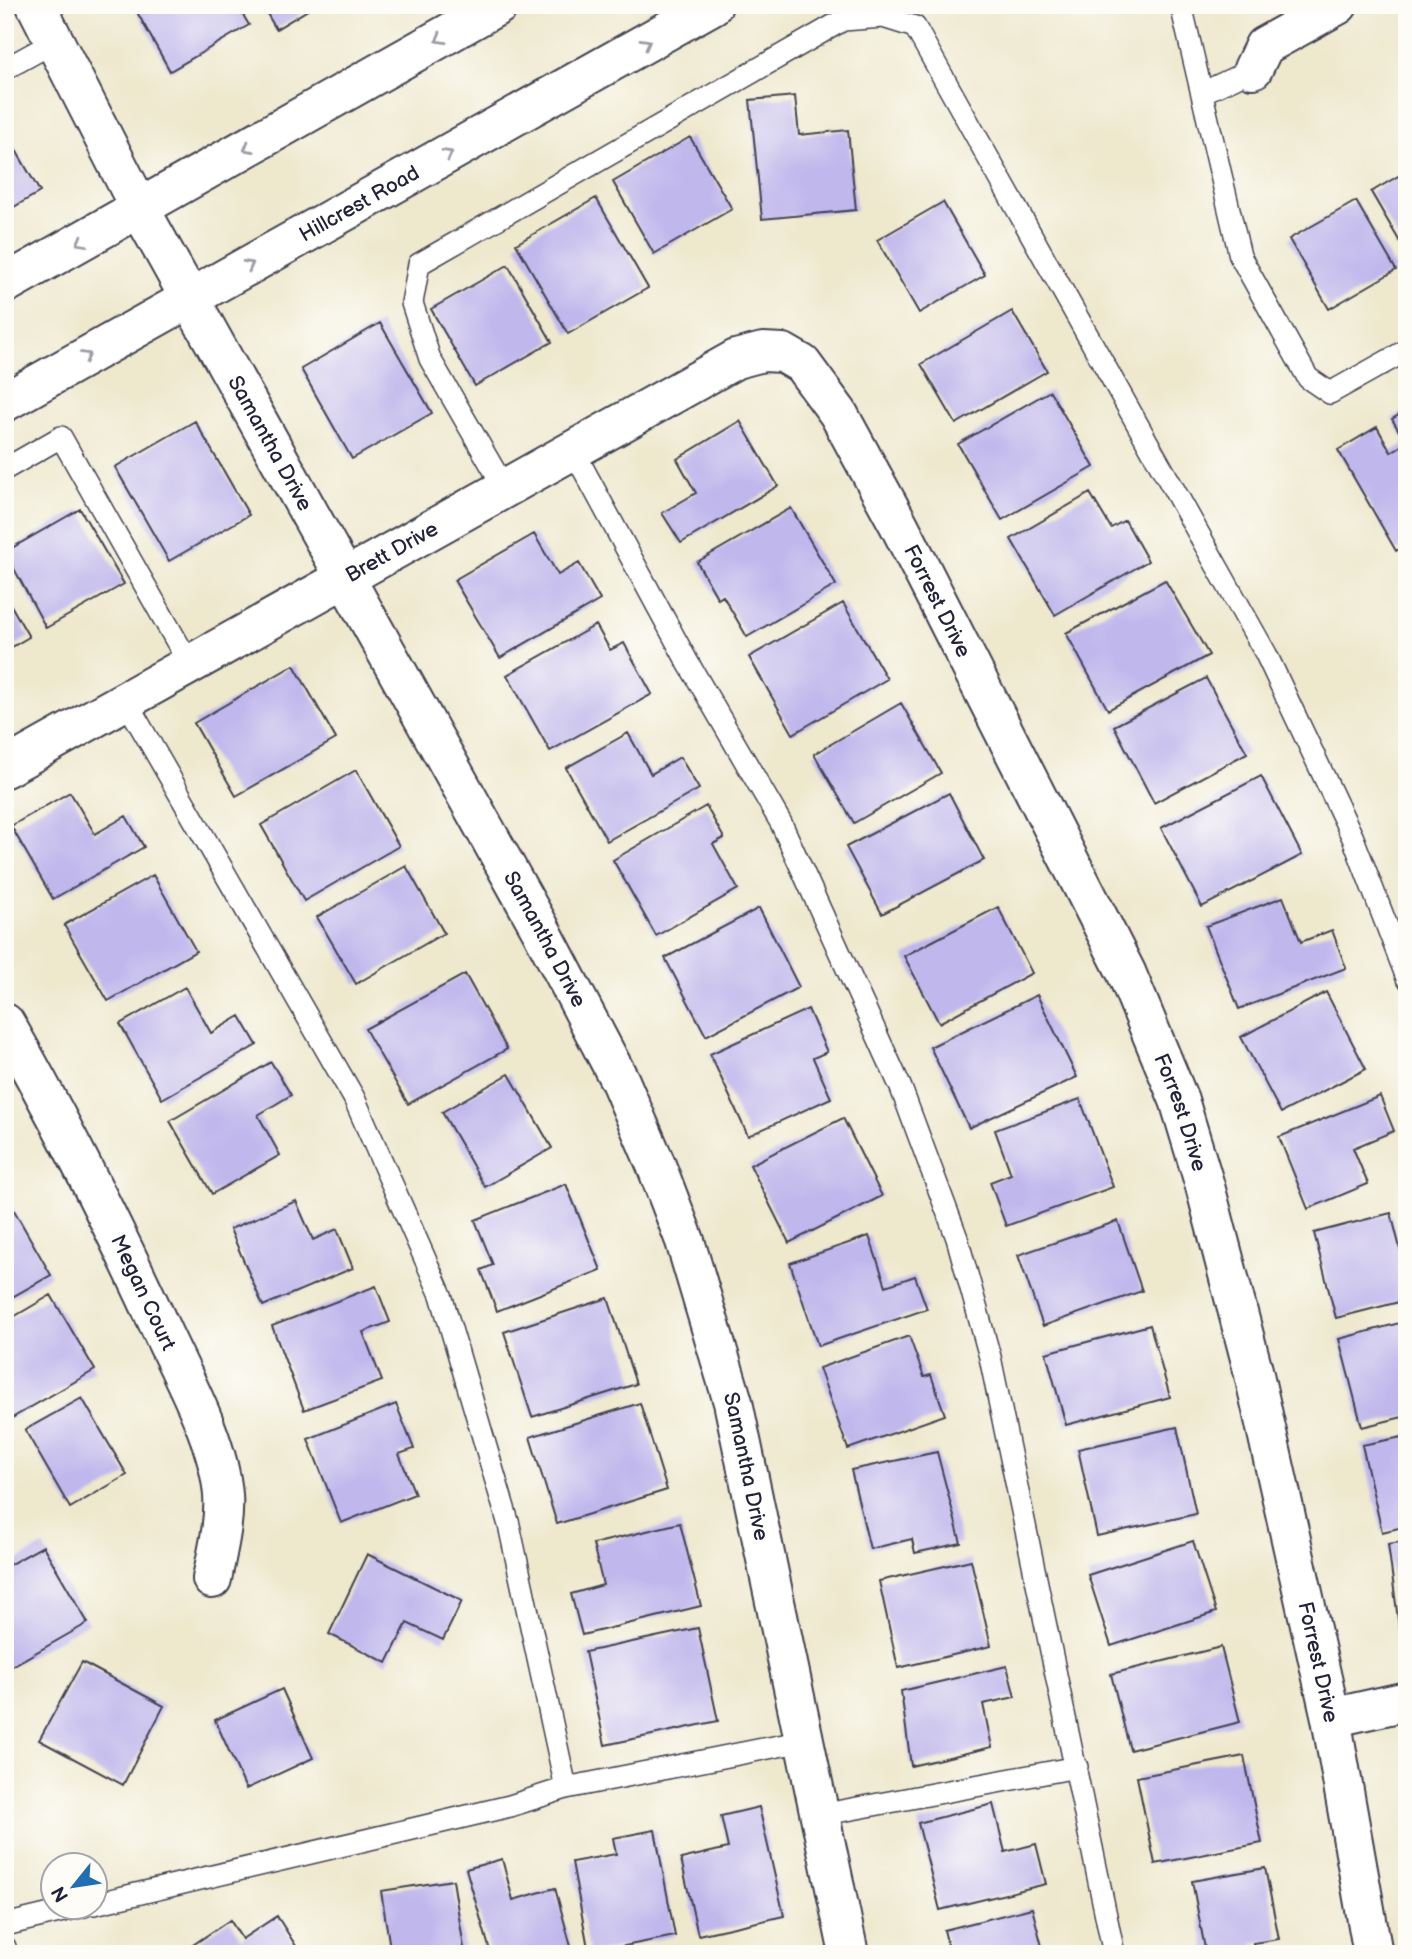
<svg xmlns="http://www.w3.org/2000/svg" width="1412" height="1959" font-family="'Balsamiq Sans',sans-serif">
	<rect width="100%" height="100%" fill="#fdfcf7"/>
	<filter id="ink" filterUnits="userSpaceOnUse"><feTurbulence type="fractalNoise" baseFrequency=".0143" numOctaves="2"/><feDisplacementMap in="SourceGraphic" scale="14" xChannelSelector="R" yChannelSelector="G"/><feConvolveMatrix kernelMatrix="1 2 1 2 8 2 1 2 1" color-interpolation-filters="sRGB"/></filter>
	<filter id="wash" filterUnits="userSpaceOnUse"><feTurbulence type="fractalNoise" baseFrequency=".00686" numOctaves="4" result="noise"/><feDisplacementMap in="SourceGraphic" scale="28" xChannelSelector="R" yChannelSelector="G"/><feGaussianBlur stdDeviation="1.57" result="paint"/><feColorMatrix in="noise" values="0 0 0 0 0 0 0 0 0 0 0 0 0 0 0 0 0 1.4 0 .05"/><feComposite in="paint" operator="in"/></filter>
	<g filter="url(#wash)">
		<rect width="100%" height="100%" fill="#eee8cd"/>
		<g id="blocks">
			<path fill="#c0b7ec" d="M 133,5 L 237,5 L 249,25 L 170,71 Z
				M 262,5 L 316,5 L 276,29 Z
				M 795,96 L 799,135 L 848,130 L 856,210 L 762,219 L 750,100 Z
				M 5,131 L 40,192 L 5,212 Z
				M 690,137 L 732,209 L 654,254 L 613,182 Z
				M 1407,171 L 1407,254 L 1371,192 Z
				M 596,198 L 648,288 L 568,334 L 516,244 Z
				M 1356,201 L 1396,270 L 1329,309 L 1289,239 Z
				M 943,202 L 985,275 L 919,313 L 877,240 Z
				M 508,265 L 552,342 L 475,386 L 431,309 Z
				M 1012,311 L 1047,371 L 956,424 L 921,364 Z
				M 380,323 L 432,413 L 352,459 L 301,369 Z
				M 1050,391 L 1094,467 L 1002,520 L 958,444 Z
				M 1407,410 L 1407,545 L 1396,551 L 1338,450 L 1377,427 L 1391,452 L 1406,443 L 1392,419 Z
				M 195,421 L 249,515 L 169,561 L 115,467 Z
				M 740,421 L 778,486 L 681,543 L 662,513 L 696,493 L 677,459 Z
				M 1090,493 L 1111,528 L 1125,520 L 1148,561 L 1055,615 L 1011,539 Z
				M 791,508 L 836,585 L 747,637 L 723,596 L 718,599 L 697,562 Z
				M 80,509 L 124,584 L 46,628 L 5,552 Z
				M 534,534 L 558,575 L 579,563 L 600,600 L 500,658 L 454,580 Z
				M 1165,580 L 1209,655 L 1108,710 L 1066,633 Z
				M 5,595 L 29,637 L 5,651 Z
				M 843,603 L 887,679 L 793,734 L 749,657 Z
				M 596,625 L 610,650 L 624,643 L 652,694 L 550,751 L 507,675 Z
				M 294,665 L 336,739 L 236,796 L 194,723 Z
				M 1206,678 L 1247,753 L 1154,803 L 1114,726 Z
				M 901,703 L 941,773 L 854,823 L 814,754 Z
				M 628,733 L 651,774 L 680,757 L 699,789 L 607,841 L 566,768 Z
				M 356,770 L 399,846 L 304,901 L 261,825 Z
				M 1261,776 L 1302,855 L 1202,907 L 1161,828 Z
				M 70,792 L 95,834 L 126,816 L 144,847 L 53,899 L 11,826 Z
				M 949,793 L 984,860 L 882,914 L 846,847 Z
				M 706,806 L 724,838 L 713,844 L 738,889 L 656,936 L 613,860 Z
				M 406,866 L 444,933 L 356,984 L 317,917 Z
				M 153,875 L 196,951 L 108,1001 L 64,925 Z
				M 1283,897 L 1301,942 L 1332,930 L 1346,968 L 1239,1009 L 1206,926 Z
				M 998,907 L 1032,973 L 939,1023 L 904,956 Z
				M 759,908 L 799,987 L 706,1036 L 665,958 Z
				M 465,974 L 507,1049 L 408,1104 L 365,1029 Z
				M 185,987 L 211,1033 L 240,1016 L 257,1045 L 162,1099 L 120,1024 Z
				M 1326,992 L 1366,1069 L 1281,1113 L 1241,1037 Z
				M 1037,995 L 1077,1077 L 969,1128 L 930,1047 Z
				M 808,1009 L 827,1052 L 813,1058 L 831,1098 L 748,1136 L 710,1054 Z
				M 271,1062 L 291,1095 L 258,1115 L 280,1155 L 212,1194 L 170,1121 Z
				M 509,1074 L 552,1148 L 485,1187 L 442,1112 Z
				M 1380,1096 L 1394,1131 L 1353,1148 L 1368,1184 L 1308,1209 L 1279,1137 Z
				M 1080,1099 L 1113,1187 L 1006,1226 L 990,1182 L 1011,1174 L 995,1130 Z
				M 843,1118 L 882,1196 L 789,1243 L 750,1165 Z
				M 566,1184 L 601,1270 L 497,1311 L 481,1270 L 493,1265 L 475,1220 Z
				M 7,1198 L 51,1275 L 5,1301 L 5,1199 Z
				M 296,1201 L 313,1240 L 337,1229 L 353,1268 L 263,1306 L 230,1229 Z
				M 1391,1213 L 1403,1260 L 1407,1259 L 1407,1300 L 1336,1318 L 1314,1233 Z
				M 1118,1221 L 1142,1291 L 1043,1326 L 1018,1255 Z
				M 869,1236 L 886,1286 L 915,1276 L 927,1309 L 818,1346 L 790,1263 Z
				M 376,1286 L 390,1322 L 363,1332 L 382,1381 L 304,1410 L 272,1326 Z
				M 51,1295 L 95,1370 L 5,1422 L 5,1322 Z
				M 608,1298 L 636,1384 L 532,1417 L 504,1332 Z
				M 1407,1321 L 1407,1416 L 1362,1427 L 1339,1339 Z
				M 1150,1325 L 1170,1397 L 1066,1425 L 1046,1353 Z
				M 909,1336 L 924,1377 L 931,1375 L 945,1415 L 848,1449 L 819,1368 Z
				M 82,1398 L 127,1475 L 70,1508 L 25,1430 Z
				M 640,1403 L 667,1490 L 557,1524 L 530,1437 Z
				M 396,1404 L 414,1449 L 399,1454 L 415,1494 L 341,1523 L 308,1439 Z
				M 1177,1427 L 1196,1514 L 1097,1536 L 1078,1449 Z
				M 1407,1436 L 1407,1526 L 1382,1532 L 1362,1445 Z
				M 937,1452 L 961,1543 L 915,1553 L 912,1539 L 870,1549 L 851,1470 Z
				M 680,1523 L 701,1606 L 582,1635 L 571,1594 L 603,1585 L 593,1544 Z
				M 1193,1541 L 1216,1612 L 1111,1646 L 1088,1575 Z
				M 1407,1541 L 1407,1626 L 1399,1627 L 1388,1544 Z
				M 43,1546 L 88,1623 L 5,1670 L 5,1567 Z
				M 367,1554 L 462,1601 L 443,1640 L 407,1623 L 387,1663 L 329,1634 Z
				M 971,1560 L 991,1646 L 898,1668 L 879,1581 Z
				M 698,1628 L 718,1721 L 605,1745 L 585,1652 Z
				M 1221,1647 L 1240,1722 L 1130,1750 L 1111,1674 Z
				M 82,1662 L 164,1706 L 123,1785 L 39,1740 Z
				M 1007,1666 L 1015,1697 L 983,1704 L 992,1747 L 911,1766 L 901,1691 Z
				M 282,1689 L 313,1758 L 246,1789 L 215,1720 Z
				M 1244,1756 L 1262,1843 L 1155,1864 L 1137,1777 Z
				M 993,1804 L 1005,1852 L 1036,1844 L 1046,1884 L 940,1910 L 918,1823 Z
				M 759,1807 L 784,1916 L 698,1935 L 681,1859 L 728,1848 L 721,1816 Z
				M 655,1830 L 675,1936 L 589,1953 L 572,1862 L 616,1854 L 613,1838 Z
				M 502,1859 L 513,1900 L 555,1888 L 573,1954 L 491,1954 L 466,1869 Z
				M 1265,1868 L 1279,1939 L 1253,1943 L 1255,1954 L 1206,1954 L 1192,1881 Z
				M 453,1880 L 465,1954 L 391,1954 L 381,1891 Z
				M 1032,1908 L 1044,1954 L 950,1954 L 944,1930 Z
				M 277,1916 L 301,1954 L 186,1954 L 184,1951 L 230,1920 L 242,1939 Z"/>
		</g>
	</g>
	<g filter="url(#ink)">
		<use href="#blocks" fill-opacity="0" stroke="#414051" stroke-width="2"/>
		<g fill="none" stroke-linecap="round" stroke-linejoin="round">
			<defs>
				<path id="lane" d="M 1181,5 L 1240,256 L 1308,378 L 1330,393 L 1407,350
					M 5,69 L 54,42
					M 1202,93 L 1253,69
					M 573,450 L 687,661 L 781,823 L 901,1088 L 957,1238 L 990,1357 L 1114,1954
					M 5,469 L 61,437 L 190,665
					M 505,489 L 430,359 L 412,303 L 419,264 L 843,20 L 883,17 L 915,27 L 1266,654 L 1353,838 L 1407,978
					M 126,701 L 354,1098 L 441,1295 L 509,1525 L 566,1788
					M 820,1815 L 1077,1767
					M 94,1904 L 510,1806 L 566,1788 L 804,1741
					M 5,1925 L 84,1906
					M 5,1947 L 7,1954"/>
				<g id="street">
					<path id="s1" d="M 36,5 L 140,209 L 540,928 L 620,1081 L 656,1165 L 685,1241 L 733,1402 L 849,1954"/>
					<path d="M 1253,69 L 1264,46 L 1338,5"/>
					<path id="s2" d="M 5,768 L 736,359 L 763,352 L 783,353 L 802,364 L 838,413 L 899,525 L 1126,972 L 1179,1100 L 1205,1186 L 1253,1370 L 1331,1718 L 1373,1954"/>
					<path id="s3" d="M 5,1023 C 63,1125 115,1229 164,1336 C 186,1383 219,1443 223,1495 C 225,1523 217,1552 212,1579"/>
					<path d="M 1331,1718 L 1407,1701"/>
				</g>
				<g id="secondary">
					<path d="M 5,284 L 499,5"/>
					<path id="s4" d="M 5,402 L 713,5"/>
				</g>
			</defs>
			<use href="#lane" stroke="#414051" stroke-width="24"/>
			<use href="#street" stroke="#414051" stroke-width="42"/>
			<use href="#secondary" stroke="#414051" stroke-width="42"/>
			<use href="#lane" stroke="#fff" stroke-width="21"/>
			<use href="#street" stroke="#fff" stroke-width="38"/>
			<use href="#secondary" stroke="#fff" stroke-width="38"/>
		</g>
		<defs><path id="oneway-chevron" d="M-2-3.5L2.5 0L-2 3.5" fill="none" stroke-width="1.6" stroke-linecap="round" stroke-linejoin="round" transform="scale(1.75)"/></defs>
		<g stroke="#9c9ca7">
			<use href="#oneway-chevron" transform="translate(440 39) rotate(150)"/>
			<use href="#oneway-chevron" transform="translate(646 43) rotate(-29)"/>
			<use href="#oneway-chevron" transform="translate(248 148) rotate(150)"/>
			<use href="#oneway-chevron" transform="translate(448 154) rotate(-29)"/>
			<use href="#oneway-chevron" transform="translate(81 242) rotate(151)"/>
			<use href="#oneway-chevron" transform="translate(249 265) rotate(-29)"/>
			<use href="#oneway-chevron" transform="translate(86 356) rotate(-29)"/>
		</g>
	</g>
	<g text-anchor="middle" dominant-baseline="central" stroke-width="6" stroke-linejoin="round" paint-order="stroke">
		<g font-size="21" fill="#22223b" stroke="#fdfcf7">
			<text stroke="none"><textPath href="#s4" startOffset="406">Hillcrest Road</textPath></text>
			<text stroke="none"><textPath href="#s1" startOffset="497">Samantha Drive</textPath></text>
			<text stroke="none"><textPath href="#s2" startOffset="443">Brett Drive</textPath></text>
			<text stroke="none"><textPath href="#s2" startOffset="1181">Forrest Drive</textPath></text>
			<text stroke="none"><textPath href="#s1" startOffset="1064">Samantha Drive</textPath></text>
			<text stroke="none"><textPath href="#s2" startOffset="1748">Forrest Drive</textPath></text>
			<text stroke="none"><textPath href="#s3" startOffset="303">Megan Court</textPath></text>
			<text stroke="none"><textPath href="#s1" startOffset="1631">Samantha Drive</textPath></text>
			<text stroke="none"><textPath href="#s2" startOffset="2315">Forrest Drive</textPath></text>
		</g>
	</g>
	<rect width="1412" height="1959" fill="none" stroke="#fdfcf7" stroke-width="28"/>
	<g transform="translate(74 1886) rotate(240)"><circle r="33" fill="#fdfcf7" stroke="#a5a5ac" stroke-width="2"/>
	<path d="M0-5L12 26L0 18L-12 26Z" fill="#1f6fb2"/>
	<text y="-10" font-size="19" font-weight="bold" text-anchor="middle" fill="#22223b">N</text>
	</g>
</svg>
